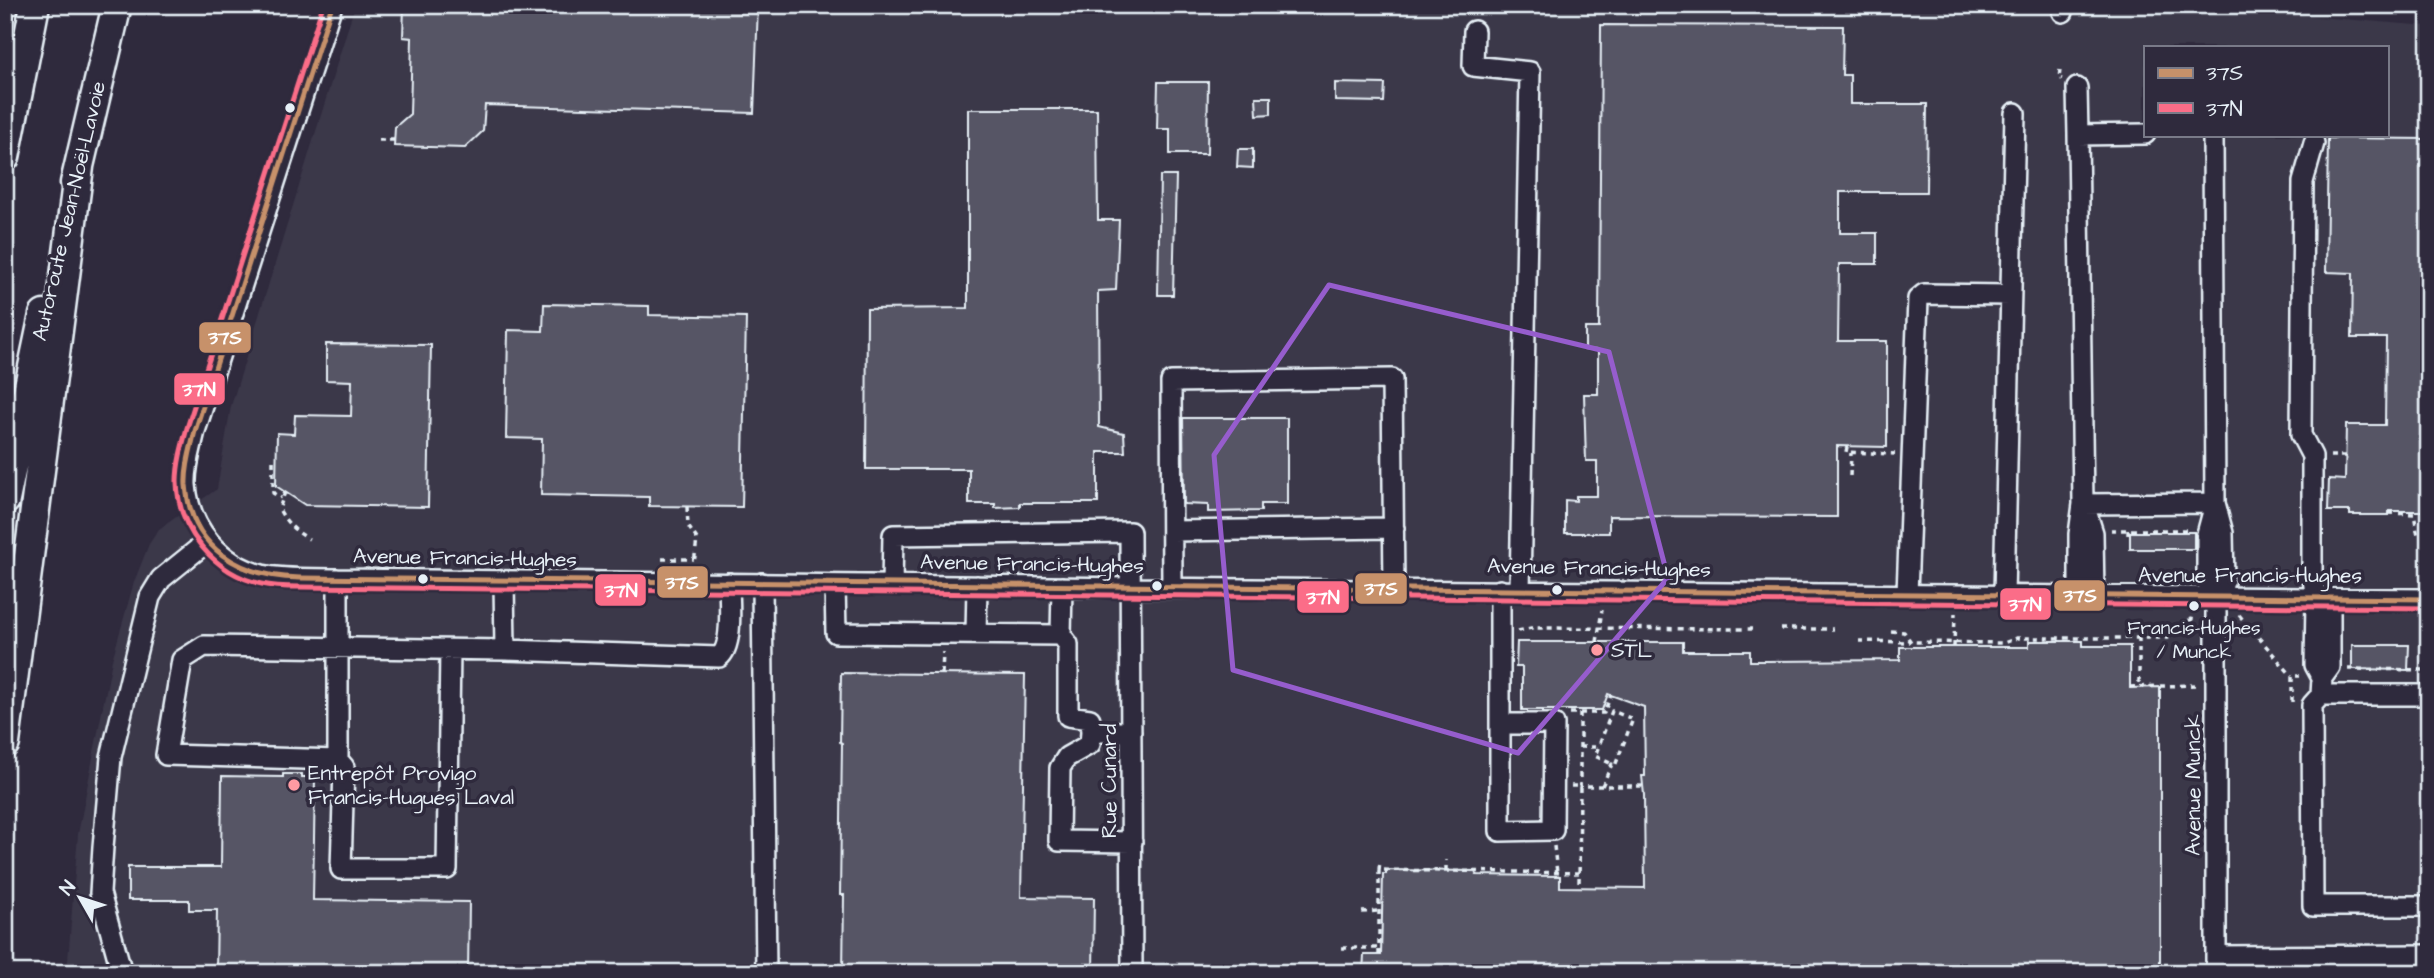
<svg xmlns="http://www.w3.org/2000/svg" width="2434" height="978" font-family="'Architects Daughter',sans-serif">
	<rect width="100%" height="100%" fill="#2f2a3d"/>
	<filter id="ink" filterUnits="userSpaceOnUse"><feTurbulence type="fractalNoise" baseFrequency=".0143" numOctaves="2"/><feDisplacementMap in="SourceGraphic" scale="14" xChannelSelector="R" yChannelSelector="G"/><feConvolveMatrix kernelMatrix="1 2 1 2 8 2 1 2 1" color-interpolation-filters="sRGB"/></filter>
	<g filter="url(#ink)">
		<path fill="#3b3749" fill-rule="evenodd" d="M 355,5 L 2169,5 L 2429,26 L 2429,973 L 67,973 L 78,834 L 112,660 L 134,582 L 149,544 L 159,529 L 217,489 L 231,406 ZM 2145,47 L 2387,47 L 2387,135 L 2145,135 Z"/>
		<path fill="#575565" stroke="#e8f1f8" stroke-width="2" d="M 404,5 L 758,5 L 754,113 L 485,105 L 483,131 L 465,148 L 394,146 L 395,127 L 410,114 L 412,38 L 403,37 Z
			M 1601,25 L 1843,26 L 1842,75 L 1850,75 L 1850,104 L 1927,104 L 1926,192 L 1840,192 L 1840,233 L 1877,233 L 1877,264 L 1839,264 L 1838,341 L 1887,341 L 1887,447 L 1837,446 L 1837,517 L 1609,516 L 1609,533 L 1565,533 L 1565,500 L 1576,501 L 1576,496 L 1597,496 L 1597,461 L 1586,461 L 1584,394 L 1598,394 L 1598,350 L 1585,350 L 1585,328 L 1599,328 Z
			M 1158,82 L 1208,82 L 1207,154 L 1170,154 L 1170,129 L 1157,129 Z
			M 1335,83 L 1385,84 L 1384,102 L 1335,101 Z
			M 1256,97 L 1271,97 L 1271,114 L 1257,115 Z
			M 968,109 L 1097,109 L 1098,220 L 1119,220 L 1116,290 L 1098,291 L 1099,427 L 1124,433 L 1125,452 L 1098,452 L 1098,503 L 1020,503 L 1020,507 L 995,508 L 995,504 L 969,504 L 969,469 L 866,469 L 867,309 L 968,308 Z
			M 2328,138 L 2429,139 L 2429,511 L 2389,511 L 2389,515 L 2350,515 L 2350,511 L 2328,511 L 2329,479 L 2345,480 L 2346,425 L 2385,425 L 2386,338 L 2352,338 L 2353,273 L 2326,272 Z
			M 1238,149 L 1253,149 L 1253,168 L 1237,167 Z
			M 1160,176 L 1176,176 L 1173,295 L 1158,295 Z
			M 544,304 L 649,306 L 649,315 L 746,317 L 742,507 L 649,506 L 649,497 L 541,495 L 542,439 L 506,438 L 508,330 L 543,331 Z
			M 326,344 L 431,345 L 428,507 L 305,505 L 276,486 L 277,433 L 294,434 L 295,415 L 351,416 L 352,381 L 326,380 Z
			M 1183,418 L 1287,418 L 1287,504 L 1261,504 L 1261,511 L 1208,512 L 1208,505 L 1184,504 Z
			M 2130,532 L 2194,532 L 2194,549 L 2130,549 Z
			M 2029,641 L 2083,641 L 2083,646 L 2130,646 L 2130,688 L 2160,687 L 2160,973 L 1363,973 L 1364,955 L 1381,955 L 1383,874 L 1386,874 L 1386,870 L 1477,871 L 1476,875 L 1560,876 L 1560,887 L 1645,888 L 1644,795 L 1642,776 L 1645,776 L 1644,707 L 1608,694 L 1602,710 L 1522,710 L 1522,667 L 1516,667 L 1517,642 L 1683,642 L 1683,651 L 1750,651 L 1750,661 L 1768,661 L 1900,660 L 1900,647 L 2029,647 Z
			M 2352,645 L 2409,645 L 2408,670 L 2352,669 Z
			M 841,673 L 1025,675 L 1021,897 L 1094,898 L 1093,973 L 843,973 L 844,895 L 840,895 L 842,743 L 840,742 Z
			M 283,774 L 302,774 L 302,777 L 315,777 L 313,900 L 469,902 L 468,973 L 216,973 L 217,910 L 189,910 L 189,900 L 128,900 L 128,867 L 221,867 L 222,776 L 283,777 Z"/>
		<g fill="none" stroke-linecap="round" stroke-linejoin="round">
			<defs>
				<path id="minor" d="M 332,5 L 195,431 C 191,449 185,467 186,485 C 189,528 221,565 262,575 C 287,580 313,578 338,579 L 1131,588 L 2429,599
					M 2063,12 L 2064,5
					M 1474,31 L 1473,66 L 1530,72 L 1520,590
					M 2077,88 L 2078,135
					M 2213,135 L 2215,503 L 2223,533 L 2224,582 L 2216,598 L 2216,973
					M 2314,143 L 2303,182 L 2301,435 L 2312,456 L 2312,572 L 2316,600 L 2315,665 L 2322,678 L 2321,695 L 2429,695
					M 2083,504 L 2215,503
					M 2085,508 L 2093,533 L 2094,597
					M 2214,508 L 2207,534 L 2207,581 L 2216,598
					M 1172,531 L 1394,528
					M 338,579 L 338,760 L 166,755 L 182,660 L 204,646 L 505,650 L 504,581
					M 762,583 L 766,973
					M 835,585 L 836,633 L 1061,635 L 1062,587
					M 892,585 L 893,535 L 1130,532 L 1132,973
					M 1172,588 L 1171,382 L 1392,379 L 1394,589
					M 1907,594 L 1918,299 L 1924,294 L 2010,295
					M 2004,596 L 2015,113
					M 2079,596 L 2079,534 L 2083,504 L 2078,135 L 2145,134
					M 976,634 L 977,586
					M 1061,635 L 1068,644 L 1068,716 L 1090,719 L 1091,732 L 1131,732
					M 505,650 L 719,657 C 734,646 729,601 729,583
					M 2322,678 L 2330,667 L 2330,599
					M 2321,695 L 2312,705 L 2313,906 L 2429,906
					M 1500,724 L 1554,724 L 1553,830 L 1500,831 L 1500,590
					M 1091,732 L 1090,744 L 1067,757 L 1060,768 L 1059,841 L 1132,842
					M 338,760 L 344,767 L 341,869 L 447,869 L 450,650
					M 2216,956 L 2429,955
					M 122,973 L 100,893 L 103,847 L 111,757 L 150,597 L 161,579 L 208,541"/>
				<path id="highway" d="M 5,157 L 35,5
					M 75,183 L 117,5
					M 5,500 L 44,315
					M 5,743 L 79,167"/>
			</defs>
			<use href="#minor" stroke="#e8f1f8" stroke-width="24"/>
			<use href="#highway" stroke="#e8f1f8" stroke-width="33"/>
			<path stroke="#e8f1f8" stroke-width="3.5" stroke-dasharray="5 5" stroke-linecap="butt" d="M 2060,70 L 2059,78 L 2062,79
				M 379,140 L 395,140
				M 1847,447 L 1846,452 L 1895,454
				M 2330,456 L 2345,456
				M 273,461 L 273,493 L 281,498
				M 1850,476 L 1851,453
				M 285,492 L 279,509 C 287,524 295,531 309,539
				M 687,507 L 688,526 L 697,539 L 694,564
				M 2389,513 L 2414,514 L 2418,536
				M 2111,530 L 2191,530
				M 2128,530 L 2128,537
				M 662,559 L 694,559
				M 2239,615 L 2292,676
				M 1781,629 L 1833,629
				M 1518,631 L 1531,628 L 1752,629
				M 1891,631 L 1904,632 L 1911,642 L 2004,643 L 2017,638 L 2167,638 L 2192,619 L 2193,615
				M 2139,638 L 2139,688
				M 1859,641 L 1910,642
				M 1597,642 L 1602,610
				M 1954,647 L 1955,613
				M 2348,669 L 2429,670
				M 942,674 L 943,652
				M 2130,687 L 2196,685
				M 2292,702 L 2292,676 L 2300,676
				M 1570,713 L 1604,713 L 1611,695
				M 1580,713 L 1580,786 L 1642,786
				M 1580,747 L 1599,747
				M 1571,786 L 1580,786 L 1579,887
				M 1602,786 L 1612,764 L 1615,766 L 1633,719 L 1612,711 L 1595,756 L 1612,764
				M 1554,846 L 1557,873
				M 1379,870 L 1380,860
				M 1446,871 L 1446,860
				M 1362,912 L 1379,911
				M 1342,948 L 1378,948
				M 1379,955 L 1379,870 L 1579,873"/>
			<use href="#minor" stroke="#2f2a3d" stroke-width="19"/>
			<use href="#highway" stroke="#2f2a3d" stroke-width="28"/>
			<defs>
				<path id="bus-1" d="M 332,5 L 195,431 C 191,448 185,467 186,485 C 191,549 241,577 300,578 L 2429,599"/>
				<path id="bus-2" d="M 323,5 L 187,428 C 182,446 177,464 177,482 C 178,530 215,574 262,584 C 274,587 287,587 300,587 L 2429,608"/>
			</defs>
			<use href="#bus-1" stroke="#2f2a3d" stroke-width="10"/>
			<use href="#bus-2" stroke="#2f2a3d" stroke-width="10"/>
			<use href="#bus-1" stroke="#c7916a" stroke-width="5"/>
			<use href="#bus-2" stroke="#fb6d88" stroke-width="5"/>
		</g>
	</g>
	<path fill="none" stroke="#965dcd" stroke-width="5" stroke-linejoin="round" d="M 1329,285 L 1609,352 L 1668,578 L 1518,753 L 1233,670 L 1214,455 Z"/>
	<g fill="#e8f1f8" stroke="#2f2a3d" stroke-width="2.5">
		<circle cx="290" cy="108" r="6"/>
		<circle cx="423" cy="579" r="6"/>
		<circle cx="1157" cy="586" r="6"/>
		<circle cx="1557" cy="590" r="6"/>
		<circle cx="2194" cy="606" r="6"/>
	</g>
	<g fill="#ff9aa2" stroke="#2f2a3d" stroke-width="2.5">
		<circle cx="1597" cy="650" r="7"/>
		<circle cx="294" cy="785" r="7"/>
	</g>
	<g text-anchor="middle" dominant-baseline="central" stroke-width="7" stroke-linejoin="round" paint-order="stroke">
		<g font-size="19" fill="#e8f1f8" stroke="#2f2a3d">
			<text x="2194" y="628">Francis-Hughes<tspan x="2194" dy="24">/ Munck</tspan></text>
		</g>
		<g font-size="21" fill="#e8f1f8" stroke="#2f2a3d">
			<text transform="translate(69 211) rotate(-77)">Autoroute Jean-Noël-Lavoie</text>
			<text transform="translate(465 558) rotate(1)">Avenue Francis-Hughes</text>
			<text transform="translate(1032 564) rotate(1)">Avenue Francis-Hughes</text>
			<text transform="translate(1599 568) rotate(1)">Avenue Francis-Hughes</text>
			<text x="2250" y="575">Avenue Francis-Hughes</text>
			<text transform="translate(1109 781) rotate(-90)">Rue Cunard</text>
			<text transform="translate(2193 785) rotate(-90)">Avenue Munck</text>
		</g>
		<g font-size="21" fill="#e8f1f8" stroke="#2f2a3d" text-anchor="start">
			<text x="1611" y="650">STL</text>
			<text x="308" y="773">Entrepôt Provigo<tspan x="308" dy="24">Francis-Hugues Laval</tspan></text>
		</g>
	</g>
	<g stroke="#2f2a3d" stroke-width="2.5">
		<rect x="198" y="321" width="54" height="33" rx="7" fill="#c7916a"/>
		<rect x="173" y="372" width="53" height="34" rx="7" fill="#fb6d88"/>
		<rect x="656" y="565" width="53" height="34" rx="7" fill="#c7916a"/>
		<rect x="1354" y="572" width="54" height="33" rx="7" fill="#c7916a"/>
		<rect x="594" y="573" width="53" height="34" rx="7" fill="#fb6d88"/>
		<rect x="2053" y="579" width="53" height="33" rx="7" fill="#c7916a"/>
		<rect x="1296" y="580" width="54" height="34" rx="7" fill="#fb6d88"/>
		<rect x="1999" y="587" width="53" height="34" rx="7" fill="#fb6d88"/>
	</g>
	<g font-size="19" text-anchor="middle" font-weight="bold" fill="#fff">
		<text x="225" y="344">37S</text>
		<text x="199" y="396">37N</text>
		<text x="682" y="589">37S</text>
		<text x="1381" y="595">37S</text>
		<text x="621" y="597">37N</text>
		<text x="2080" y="602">37S</text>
		<text x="1323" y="604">37N</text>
		<text x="2025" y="611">37N</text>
	</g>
	<rect width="2434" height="978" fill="none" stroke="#2f2a3d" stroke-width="28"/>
	<rect x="14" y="14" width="2406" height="950" fill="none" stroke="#e8f1f8" stroke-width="2.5" filter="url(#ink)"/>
	<rect x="2144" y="46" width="245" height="91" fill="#2f2a3d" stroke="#797a88" stroke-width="2"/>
	<rect x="2158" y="68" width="35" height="10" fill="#c7916a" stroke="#797a88" stroke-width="2"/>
	<text x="2206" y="80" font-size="21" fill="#e8f1f8">37S</text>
	<rect x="2158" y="103" width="35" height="10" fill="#fb6d88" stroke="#797a88" stroke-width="2"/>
	<text x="2206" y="116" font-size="21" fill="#e8f1f8">37N</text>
	<g transform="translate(80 898) rotate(309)" stroke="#2f2a3d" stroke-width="5" paint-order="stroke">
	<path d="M0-5L12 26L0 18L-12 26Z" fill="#e8f1f8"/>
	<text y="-10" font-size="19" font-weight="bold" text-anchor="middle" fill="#e8f1f8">N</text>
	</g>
</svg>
